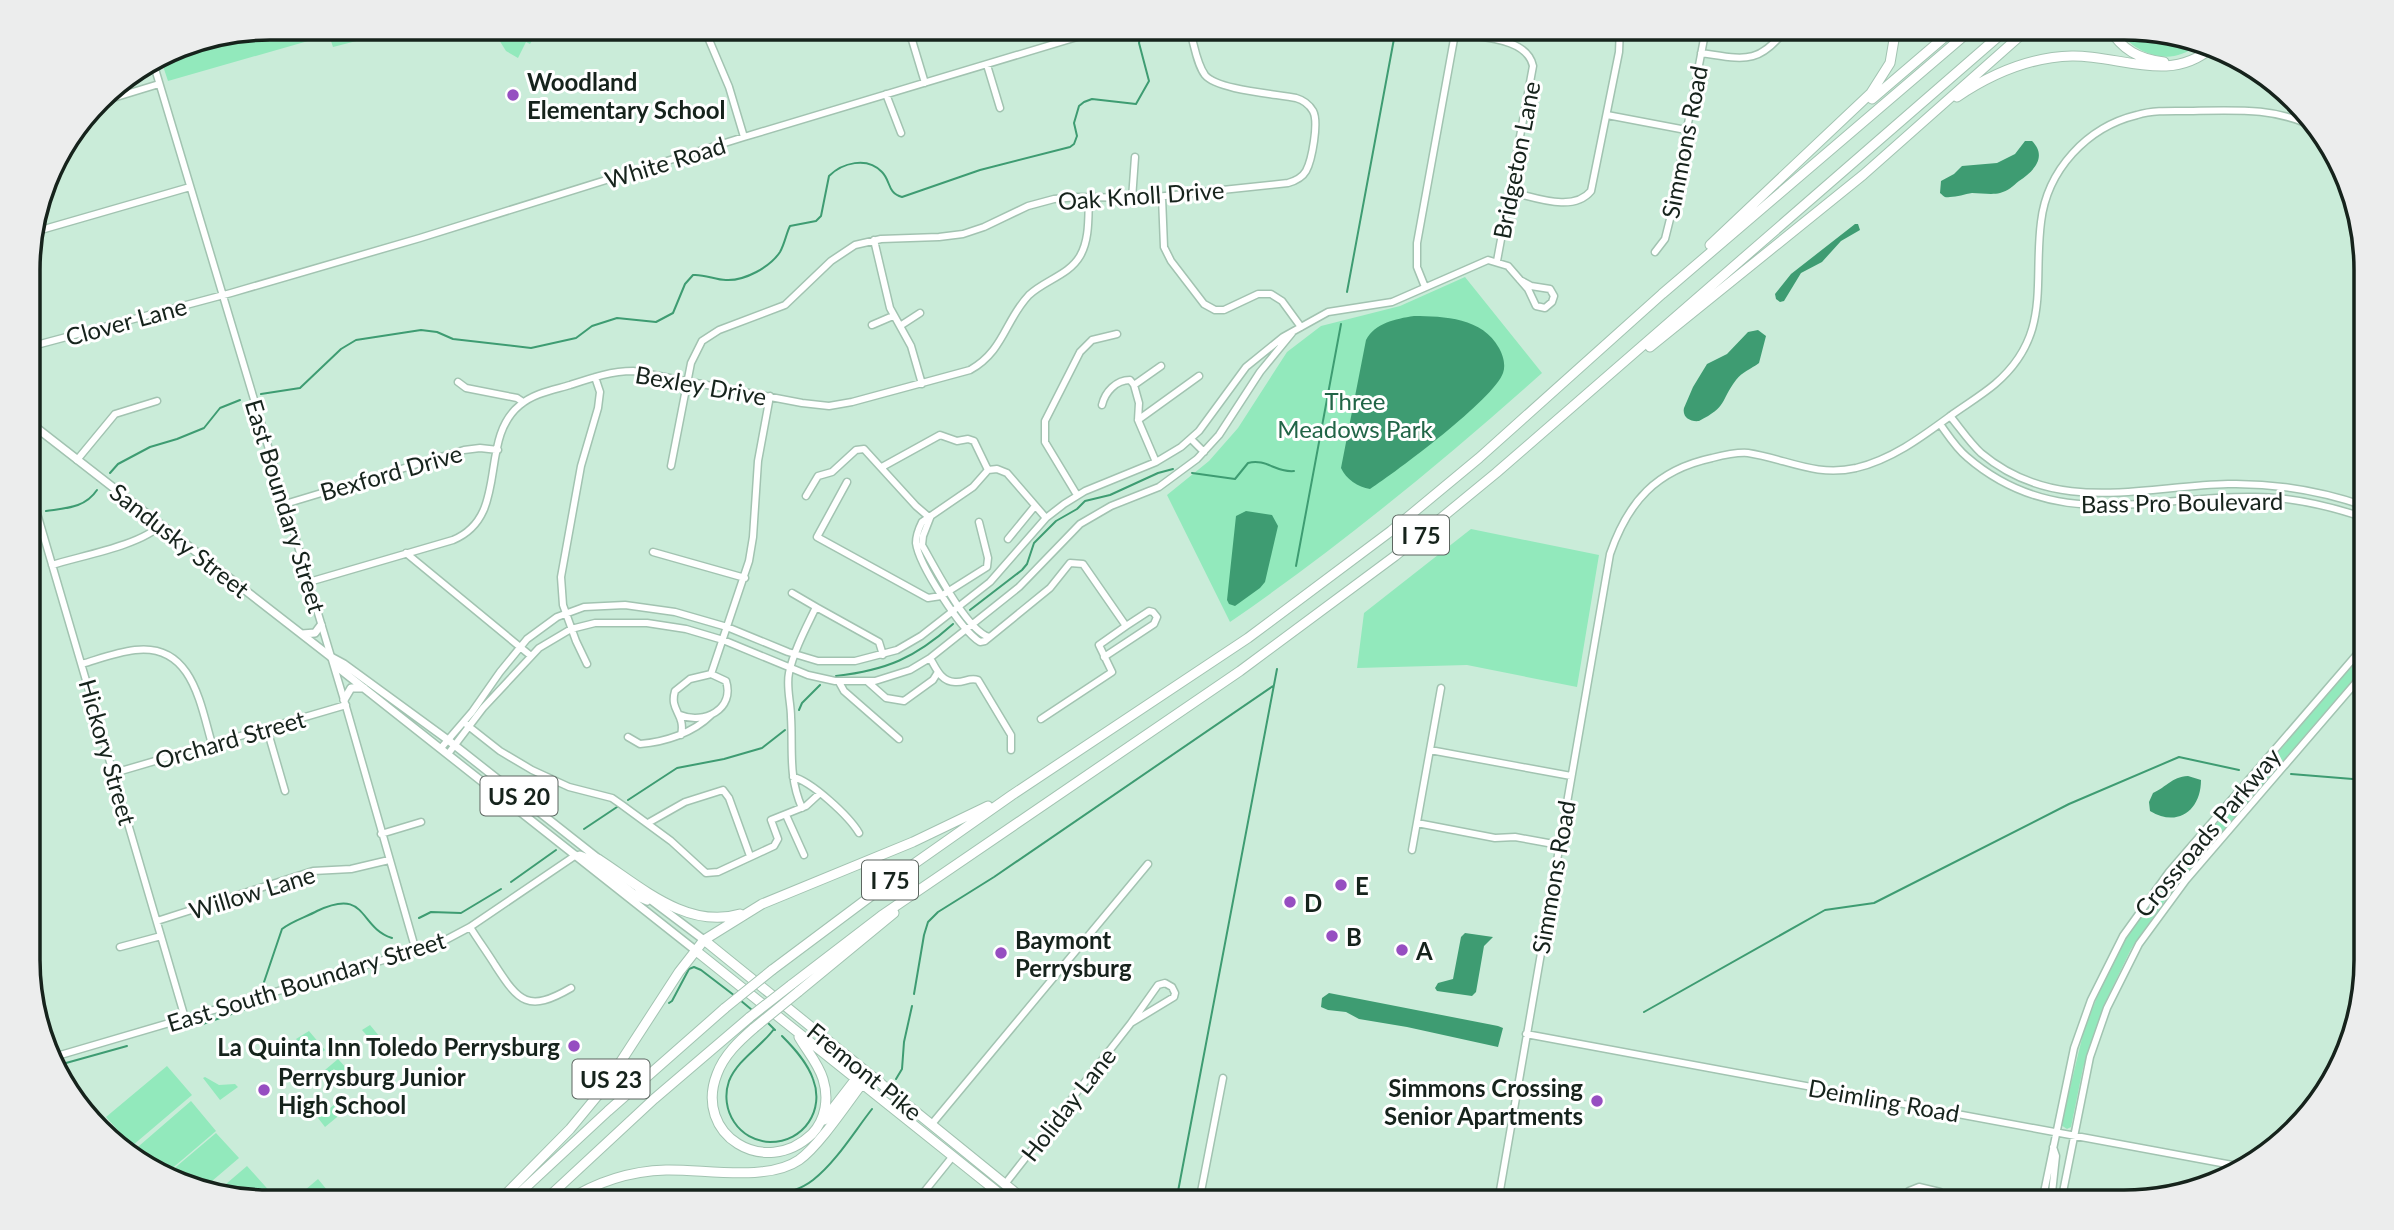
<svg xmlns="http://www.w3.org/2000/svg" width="2394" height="1230" font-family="Lato,sans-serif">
	<rect width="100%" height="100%" fill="#caecd9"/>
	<path fill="#92e9bc" d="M 270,28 L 407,28 L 333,47 L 329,35 L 168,81 L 160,57 L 178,46 Z
		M 507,28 L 515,28 L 518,32 L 520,28 L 539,28 L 530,44 L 526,42 L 518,58 L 506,51 L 496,35 Z
		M 2117,28 L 2124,28 L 2197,45 C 2170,68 2134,54 2117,28 Z
		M 1465,277 L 1542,373 C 1442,462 1339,547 1230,622 L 1167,495 L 1209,461 L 1238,428 L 1287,352 L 1321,326 L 1400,306 Z
		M 1471,529 L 1599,555 L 1577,687 L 1467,665 L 1357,668 L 1364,613 Z
		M 2365,651 L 2365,666 L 2176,885 L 2131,949 L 2104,1005 L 2083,1068 L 2071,1127 L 2067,1129 L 2061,1125 L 2084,1030 L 2103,982 L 2126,938 L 2158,892 Z
		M 370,1025 L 384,1042 L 378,1048 L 362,1030 Z
		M 309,1031 L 325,1050 L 313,1060 L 296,1039 Z
		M 338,1059 L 349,1071 L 342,1077 L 334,1069 L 328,1074 L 325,1070 Z
		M 167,1066 L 192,1095 L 132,1146 L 106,1117 Z
		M 205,1077 L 219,1085 L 235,1084 L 238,1087 L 220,1100 L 203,1078 Z
		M 191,1101 L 216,1131 L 162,1177 L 132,1152 Z
		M 335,1104 L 342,1113 L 325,1127 L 318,1118 Z
		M 216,1133 L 239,1158 L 205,1187 L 164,1177 Z
		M 247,1166 L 273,1195 L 266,1201 L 219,1190 Z
		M 318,1179 L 337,1202 L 291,1202 Z
		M 1921,1192 L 1937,1194 L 1943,1198 L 1944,1202 L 1909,1202 L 1912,1194 Z"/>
	<path fill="#3e9c72" d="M 2025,141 L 2032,141 C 2048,157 2033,172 2019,181 C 2013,186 2008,191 2000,193 C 1992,195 1981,193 1972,193 C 1965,194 1957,197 1950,197 C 1944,198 1945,197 1940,193 L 1941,181 L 1954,174 L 1962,166 L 1997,163 L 2015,154 Z
		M 1855,224 L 1858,224 L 1860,230 L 1841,241 L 1822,262 L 1801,273 L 1784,301 L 1780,302 L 1776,299 L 1775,294 L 1791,274 Z
		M 1414,316 C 1444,316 1483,318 1499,348 C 1503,355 1506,365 1503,373 C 1494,399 1396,472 1370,489 C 1358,487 1346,479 1341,468 L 1366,340 C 1375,323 1395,319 1414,316 Z
		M 1758,330 L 1766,336 L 1759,363 C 1751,369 1742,372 1736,380 C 1719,403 1728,406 1699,421 C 1690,422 1682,417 1684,408 L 1693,387 L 1707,364 L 1727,354 L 1748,332 Z
		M 1246,511 L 1272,515 L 1278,526 L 1265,582 L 1260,588 L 1235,606 L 1229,604 L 1227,600 L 1236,516 Z
		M 2188,776 L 2201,780 C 2201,810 2178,828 2150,811 L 2149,802 L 2153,793 C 2167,787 2171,777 2188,776 Z
		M 1465,933 L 1493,937 L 1484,946 L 1476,992 L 1472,996 L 1437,991 L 1435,988 L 1438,983 L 1453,979 L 1461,937 Z
		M 1329,993 L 1498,1026 L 1503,1028 L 1498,1047 L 1407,1027 L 1359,1019 L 1346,1012 L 1328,1010 L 1321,1007 L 1322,998 Z"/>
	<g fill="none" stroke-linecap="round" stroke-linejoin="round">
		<path stroke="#3e9c72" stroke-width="2" d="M 1347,292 L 1396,28
			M 261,394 L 300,388 L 341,349 L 356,340 L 421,330 L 437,332 L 453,339 L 531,348 L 576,338 L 592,326 L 617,318 L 656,322 L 673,313 L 685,284 L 693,275 C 705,274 715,280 726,280 C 745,281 770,267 780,252 C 785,243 786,234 790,226 L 816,221 L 821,216 L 829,176 C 842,163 867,156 882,172 C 891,181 887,193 902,197 L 980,170 L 1070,147 L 1074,144 L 1077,136 L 1074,123 L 1079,106 L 1084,102 L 1092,99 L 1136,104 L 1149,81 L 1139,43 L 1140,37 L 1150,28
			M 110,473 L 118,464 L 150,447 L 177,439 L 204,428 L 220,408 L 240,400
			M 1192,473 L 1235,479 L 1248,463 C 1266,458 1276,473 1294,471
			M 46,511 C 66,508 85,508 97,490
			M 1296,566 L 1341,324
			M 970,610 L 1022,570 L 1027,564 L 1034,543 L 1056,521 L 1077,509 L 1085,501 L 1110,495 L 1158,473 L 1173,469
			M 836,676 C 887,670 915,658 953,624
			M 799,710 L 802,703 L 820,685
			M 2291,774 L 2365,780
			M 628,800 L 677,768 L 724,759 L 762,748 L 785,730
			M 584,829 L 617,807
			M 511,882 L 556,850
			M 419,918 L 431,912 L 461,913 L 501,889
			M 263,985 L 282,929 C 292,921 306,917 317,911 C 368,887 358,927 392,938
			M 914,994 L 924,935 L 928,922 L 938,912 L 994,877 L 1273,686
			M 740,1000 L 752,1010
			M 669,1003 L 672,1001 L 689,969 L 694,967 L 701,970 L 735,996
			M 1644,1012 L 1825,910 L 1874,903 L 2069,804 L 2179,757 L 2239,770
			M 767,1022 L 775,1030
			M 197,1026 L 249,1008
			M 774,1029 C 761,1047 738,1059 729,1081 C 719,1110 739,1141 770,1142 C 804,1142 825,1110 813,1079 C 807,1062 794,1048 782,1036
			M 66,1063 L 127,1046
			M 896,1079 L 902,1069 L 904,1042 L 912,1006
			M 2320,1090 L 2322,1079
			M 628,1202 C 682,1184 770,1214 813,1180 C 836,1162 854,1132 872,1109
			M 1176,1202 L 1277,669"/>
		<defs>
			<path id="minor" d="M 704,28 L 729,87 L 744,137
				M 901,28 L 912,40 L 925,83
				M 1456,33 C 1480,38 1527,37 1533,66 L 1497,261
				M 1701,53 C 1743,59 1758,66 1787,28
				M 153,62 L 347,710 L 416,951
				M 987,65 L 1000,108
				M 886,94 L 901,133
				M 100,102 L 159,84
				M 1607,115 L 1686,130
				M 1511,192 C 1535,197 1573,213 1591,191 L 1619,52 L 1620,28
				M 1162,197 L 1164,247 L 1171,261 L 1204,304 L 1215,310 L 1224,310 L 1258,294 L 1271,294 L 1282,301 L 1301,327
				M 1132,199 L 1135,157
				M 34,232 L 190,187
				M 874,240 L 890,308 L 911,346 L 922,384
				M 1655,252 L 1665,239 L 1670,219 L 1706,28
				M 1425,287 L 1417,267 L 1417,243 L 1456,28
				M 872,325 L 893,316
				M 900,326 L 920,313
				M 29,347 L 231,293 L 420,238 L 744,137 L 1107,28
				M 458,382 L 466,388 L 517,398 L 523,402
				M 1134,385 L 1139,403 L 1138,420 L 1156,462
				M 1102,405 C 1105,392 1116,380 1130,380 L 1134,385 L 1161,366
				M 1950,416 C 1960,428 1970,443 1981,453 C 2056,516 2142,486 2228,484 C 2274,483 2321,491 2365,506
				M 1138,420 L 1199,376
				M 1940,424 C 1948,435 1956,448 1967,457 C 2056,534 2150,495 2255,497 C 2292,497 2330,506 2365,518
				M 1191,439 L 1204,452
				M 77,460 L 115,414 L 157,401
				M 671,466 L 691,363 L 702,341 L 719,330 L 785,305 L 831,261 L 855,245 L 881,239 L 939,237 L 963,234 L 984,227 L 1028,206 L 1054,199 L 1078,197 L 1146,198 L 1288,183 C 1295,181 1302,178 1306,171 C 1312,160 1319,122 1313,111 C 1309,104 1303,100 1296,98 C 1276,94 1217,90 1205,75 C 1196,63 1194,42 1189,28
				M 882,467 L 940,435 L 957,441 L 968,439 L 974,441 L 988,470
				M 847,482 L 817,537 L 928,598 L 941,596 L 987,567 L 988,558 L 979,522
				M 29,486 L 185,1018
				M 1077,495 L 1045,442 L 1045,421 L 1080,352 L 1092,340 L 1117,334
				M 806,496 L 818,476 L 832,472 L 856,450 L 864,449 L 916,506 L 930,518
				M 285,504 L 464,450 L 480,448 L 498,450
				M 930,518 L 923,536 L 922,545 C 934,566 967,631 989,637
				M 1008,539 L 1035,506
				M 653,552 L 745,578
				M 406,553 L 531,656
				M 52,565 C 80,556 142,545 160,525
				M 309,582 L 453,540 C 511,516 477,440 520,405 C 534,393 553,390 570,385 C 591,378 611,371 633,371 L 802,403 L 829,406 L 852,402 L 970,370 C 1004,351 1005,320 1029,295 C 1045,280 1069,275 1080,256 C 1090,239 1088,216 1089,197
				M 792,593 L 816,607
				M 1104,657 L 1154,624 L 1157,617 L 1153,612 L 1149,611 L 1126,626
				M 930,658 C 936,668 941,682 955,682 C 964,683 969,677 978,680 L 1011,735 L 1011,750
				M 82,664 C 99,659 117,652 135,650 C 192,643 200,703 212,744
				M 587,664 L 576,641 L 563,605 L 561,577 L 581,466 L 598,408 L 600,392 L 595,377
				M 711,674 L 749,561 L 753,537 L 758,461 L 770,396
				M 839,682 L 844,691 L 899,739
				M 868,682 L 886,698 L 904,701 L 933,680 L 938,672
				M 680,715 C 704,725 735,709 726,681 L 711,674
				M 1041,719 L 1112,672 L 1099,645 L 1126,626 L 1083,564 L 1070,563 L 1050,588 L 985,641 L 980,642 C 961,630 919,565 916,543 C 916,536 919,528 922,522 L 973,487 L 988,470 L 997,469 L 1007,473 L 1046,518
				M 467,725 L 500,751 L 532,770 L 569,787 L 612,798 L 622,805 L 671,841 L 706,873 L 718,872 L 774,846 L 778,839 L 771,820 L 806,806 L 819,794
				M 267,729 L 285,791
				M 681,735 C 686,714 669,711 675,691 L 690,679 L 711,674
				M 628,737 L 640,744 C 665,742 693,733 711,715
				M 441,748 L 472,712 L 500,672 L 527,639 L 557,617 L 584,607 L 625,605 L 675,612 L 727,627 L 788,652 L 818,661 L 855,661 L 897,650 L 921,636 L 990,582 L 1046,518 L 1064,504 L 1085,491 L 1156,462 L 1181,447 L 1199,431 L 1246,367 L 1283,337 L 1328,312 L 1392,302 L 1488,260 L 1508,266 L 1528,289 L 1536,306 L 1545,308 L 1552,302 L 1554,296 L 1550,289 L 1531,286 L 1520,280
				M 1430,750 L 1571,776
				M 448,754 L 483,708 L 539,648 L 571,629 L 595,623 L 647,623 L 686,629 L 723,640 L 808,675 L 835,681 L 875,681 L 910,670 L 930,658 L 1019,587 L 1080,524 L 1111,506 L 1159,487 L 1197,459 L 1219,435 L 1260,372 L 1292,333
				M 114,773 L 346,705
				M 793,777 C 811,781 849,816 859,833
				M 802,808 C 788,776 793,750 791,717 C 791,703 786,687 789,673 C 794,650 806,628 816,607 L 879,642 L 883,655
				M 786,815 L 804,855
				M 648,823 L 685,802 L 723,790 L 729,798 L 750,856
				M 1417,823 L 1495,838 L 1515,837 L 1559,845
				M 381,834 L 421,822
				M 1412,850 L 1441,688
				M 157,921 L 313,871 L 351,869 L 389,860
				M 470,927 C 478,940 487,952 495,965 C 519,1002 528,1013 571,988
				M 120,947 L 161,936
				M 1526,1034 L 2243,1167
				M 57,1056 L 438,944 L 470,927 L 576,855
				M 931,1125 L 1148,864
				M 1005,1184 L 1131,1023 L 1174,997 L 1175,993 L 1172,987 L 1165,983 L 1158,985 L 1131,1023
				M 916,1202 L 953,1156
				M 1199,1202 L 1223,1078
				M 1498,1202 L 1610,554 C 1628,502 1656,470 1712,458 C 1724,455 1736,452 1748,453 C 1787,459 1815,477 1856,468 C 1893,459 1923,436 1953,414 C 1967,404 1982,395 1995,384 C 2052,335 2033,284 2041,222 C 2047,170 2087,127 2137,115 C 2154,110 2172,111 2189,111 C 2234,110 2278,107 2318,129
				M 1905,1202 L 1909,1191 L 1919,1187 L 1940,1192 L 1947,1202
				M 2042,1202 L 2074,1048 L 2091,1000 L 2123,936 L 2169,872 L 2365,645
				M 2051,1202 L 2056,1156 L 2053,1147
				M 2061,1202 L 2090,1057 L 2107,1008 L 2139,944 L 2186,880 L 2365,672"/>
			<path id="major" d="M 29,422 L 331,657 L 344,664 L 448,740 L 600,860
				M 302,634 L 315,633 L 321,625
				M 334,660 L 341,670 L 695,950
				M 344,700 L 351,688 L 364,688
				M 580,855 L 590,859 L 638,897 L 647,901
				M 639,891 L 704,940"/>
			<path id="highway" d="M 2109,28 C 2122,50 2139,59 2164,62
				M 1957,97 C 1991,74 2030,57 2072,56 C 2119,55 2170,84 2211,48
				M 1872,99 L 1955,28
				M 1710,245 L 1871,93 L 1890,63 L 1896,28
				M 1650,347 L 1863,175 L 2029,28
				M 598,859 C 640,886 687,930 740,914
				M 704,940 L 1027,1202
				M 695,950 L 1010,1202
				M 772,970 L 911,866 L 1012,795 L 1248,638 L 1391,531 L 1479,458 L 1662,294 L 1973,28
				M 791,985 L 881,916 L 1240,671 L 1395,556 L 1496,473 L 2008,28
				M 798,992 L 894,913
				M 754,1028 C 739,1041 724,1055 717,1074 C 693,1135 765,1179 812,1134 C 826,1119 829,1098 823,1079 C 818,1063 807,1051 799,1037
				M 824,1120 L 858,1076
				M 498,1202 L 570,1129 L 603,1089 L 679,972 L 704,940 L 762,904 L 913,842 L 988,806
				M 510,1202 L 608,1111 L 725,1008
				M 543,1202 L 654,1099 L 750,1017
				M 565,1202 C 596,1182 630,1171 666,1170 C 704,1169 767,1182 799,1160 C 819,1146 848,1102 864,1081"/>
		</defs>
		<use href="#minor" stroke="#a2c3b1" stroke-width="9"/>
		<use href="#major" stroke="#a2c3b1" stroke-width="10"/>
		<use href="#highway" stroke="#a2c3b1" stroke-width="11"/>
		<use href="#minor" stroke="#fff" stroke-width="6"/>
		<use href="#major" stroke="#fff" stroke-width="7"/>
		<use href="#highway" stroke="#fff" stroke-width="9"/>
		<defs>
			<path id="highway-bridge" d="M 725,1008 L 772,970
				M 750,1017 L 791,985
				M 754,1028 L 798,992"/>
		</defs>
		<use href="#highway-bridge" stroke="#a2c3b1" stroke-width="11" stroke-linecap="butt"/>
		<use href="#highway-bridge" stroke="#fff" stroke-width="9"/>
	</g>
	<g fill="#964ec1" stroke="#fff" stroke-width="2.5">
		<circle cx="513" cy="95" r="7"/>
		<circle cx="1341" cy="885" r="7"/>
		<circle cx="1290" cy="902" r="7"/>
		<circle cx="1332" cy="936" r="7"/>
		<circle cx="1402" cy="950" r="7"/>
		<circle cx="1001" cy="953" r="7"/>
		<circle cx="574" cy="1046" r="7"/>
		<circle cx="264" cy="1090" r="7"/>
		<circle cx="1597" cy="1101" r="7"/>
	</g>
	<g text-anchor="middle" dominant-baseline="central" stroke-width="6" stroke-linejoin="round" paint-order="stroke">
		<g fill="#fff" stroke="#5c6560" stroke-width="2">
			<rect x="1393" y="515.5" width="56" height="39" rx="5"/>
			<rect x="480.5" y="776.5" width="77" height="39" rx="5"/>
			<rect x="862" y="860.5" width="56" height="39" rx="5"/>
			<rect x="572.5" y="1059.5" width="77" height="39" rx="5"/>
		</g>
		<g font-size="23" font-weight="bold" fill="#16231c">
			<text x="1421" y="535">I 75</text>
			<text x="519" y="796">US 20</text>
			<text x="890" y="880">I 75</text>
			<text x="611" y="1079">US 23</text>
		</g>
		<g font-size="24" font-weight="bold" fill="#16231c" stroke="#fff" text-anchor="start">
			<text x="527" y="81">Woodland<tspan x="527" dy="28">Elementary School</tspan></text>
			<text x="1355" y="885">E</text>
			<text x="1304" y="902">D</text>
			<text x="1346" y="936">B</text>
			<text x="1015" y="939">Baymont<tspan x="1015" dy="28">Perrysburg</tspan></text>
			<text x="1416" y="950">A</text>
			<text x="560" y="1046" text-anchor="end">La Quinta Inn Toledo Perrysburg</text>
			<text x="278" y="1076">Perrysburg Junior<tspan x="278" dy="28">High School</tspan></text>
			<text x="1583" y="1087" text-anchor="end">Simmons Crossing<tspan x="1583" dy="28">Senior Apartments</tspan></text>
		</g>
		<g font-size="24" fill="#16231c" stroke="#fff">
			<text transform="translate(1684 142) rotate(-79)">Simmons Road</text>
			<text transform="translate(1516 160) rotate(-79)">Bridgeton Lane</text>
			<text transform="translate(665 162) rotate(-17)">White Road</text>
			<text transform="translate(1141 195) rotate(-4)">Oak Knoll Drive</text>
			<text transform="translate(126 321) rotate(-15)">Clover Lane</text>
			<text transform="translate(701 385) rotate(10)">Bexley Drive</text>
			<text transform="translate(391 472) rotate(-16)">Bexford Drive</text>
			<text transform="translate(2182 502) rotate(-1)">Bass Pro Boulevard</text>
			<text transform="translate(286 506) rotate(73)">East Boundary Street</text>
			<text transform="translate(180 540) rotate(38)">Sandusky Street</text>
			<text transform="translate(230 739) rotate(-16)">Orchard Street</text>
			<text transform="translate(108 752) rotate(74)">Hickory Street</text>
			<text transform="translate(2207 832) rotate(-50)">Crossroads Parkway</text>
			<text transform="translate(1553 877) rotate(-80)">Simmons Road</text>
			<text transform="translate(252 892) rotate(-17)">Willow Lane</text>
			<text transform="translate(306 981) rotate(-17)">East South Boundary Street</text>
			<text transform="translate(865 1071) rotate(39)">Fremont Pike</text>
			<text transform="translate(1884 1100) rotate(10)">Deimling Road</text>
			<text transform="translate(1068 1104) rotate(-52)">Holiday Lane</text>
		</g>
		<g font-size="24" fill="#216547" stroke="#fff">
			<text x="1355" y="400">Three<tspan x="1355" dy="28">Meadows Park</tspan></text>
		</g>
	</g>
	<path d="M0 0H2394V1230H0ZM270 40H2124A230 230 0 0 1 2354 270V960A230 230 0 0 1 2124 1190H270A230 230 0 0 1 40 960V270A230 230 0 0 1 270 40Z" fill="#eceded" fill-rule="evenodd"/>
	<path fill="none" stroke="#16231c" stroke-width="3.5" d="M270 40H2124A230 230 0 0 1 2354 270V960A230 230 0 0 1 2124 1190H270A230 230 0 0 1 40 960V270A230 230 0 0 1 270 40Z"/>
</svg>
